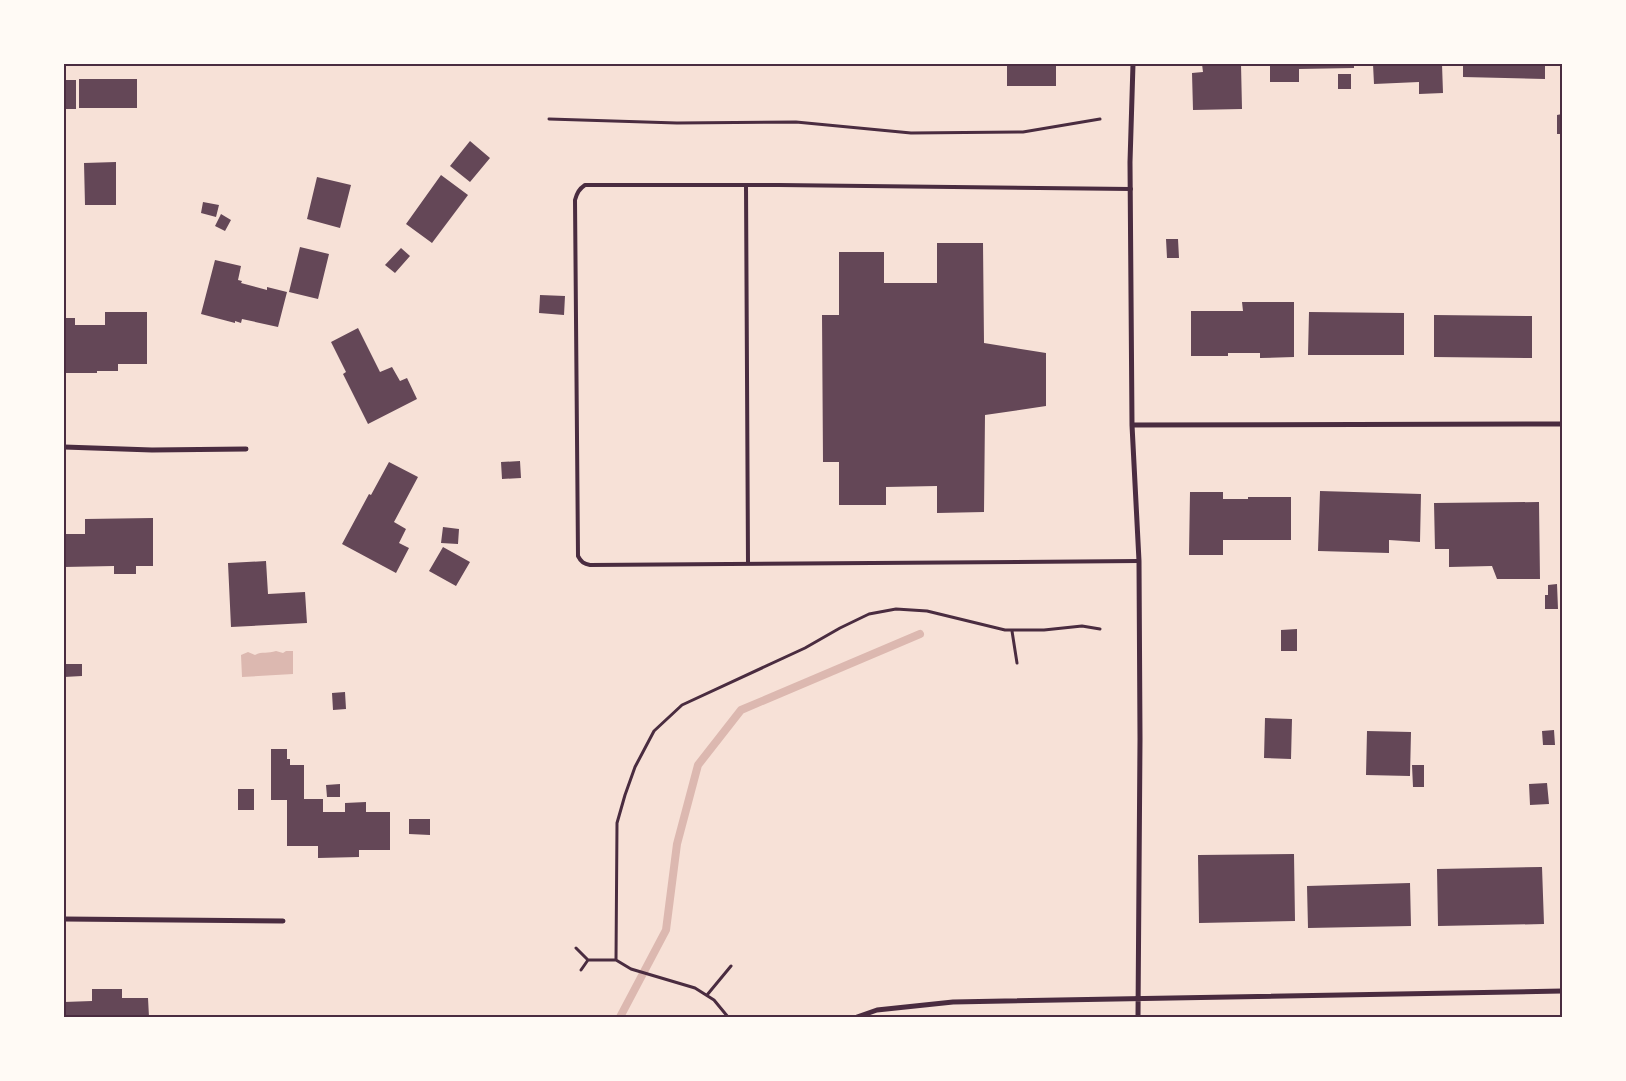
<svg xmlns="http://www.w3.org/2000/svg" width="1626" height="1081" font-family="Commissioner,sans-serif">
	<rect width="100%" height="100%" fill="#f7e1d7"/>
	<path fill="#dcb8b0" d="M 276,651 L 283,653 L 286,651 L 293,651 L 293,674 L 242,677 L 241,655 L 248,652 L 255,655 C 262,651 268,654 276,651 Z"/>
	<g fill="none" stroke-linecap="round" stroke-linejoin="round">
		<path stroke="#dcb8b0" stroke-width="8" d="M 620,1017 L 666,930 L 677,844 L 698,765 L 741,710 L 920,634"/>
	</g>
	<path fill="#644757" d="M 1007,64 L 1056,64 L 1056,86 L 1007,86 Z
		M 1202,64 L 1241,64 L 1242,109 L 1193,110 L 1192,73 L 1203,72 Z
		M 1270,64 L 1354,64 L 1354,68 L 1299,69 L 1299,82 L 1270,82 Z
		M 1373,64 L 1442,64 L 1443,93 L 1419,94 L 1419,82 L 1374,84 Z
		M 1463,64 L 1545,64 L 1545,79 L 1463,77 Z
		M 1338,74 L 1351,74 L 1351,89 L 1338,89 Z
		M 79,79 L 137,79 L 137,108 L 79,108 Z
		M 64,80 L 76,80 L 76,109 L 64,109 Z
		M 1562,114 L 1562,134 L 1557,134 L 1557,115 Z
		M 470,141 L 490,158 L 470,182 L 450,166 Z
		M 116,162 L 116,205 L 85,205 L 84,163 Z
		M 441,175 L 468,195 L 432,243 L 406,224 Z
		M 317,177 L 351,185 L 340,228 L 307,219 Z
		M 203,202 L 219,205 L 216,217 L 201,213 Z
		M 221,214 L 231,220 L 225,231 L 215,226 Z
		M 1166,239 L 1178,239 L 1179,258 L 1167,258 Z
		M 937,243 L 983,243 L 984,343 L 1046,353 L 1046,406 L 985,415 L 984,512 L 937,513 L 937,486 L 886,487 L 886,505 L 839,505 L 839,462 L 823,462 L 822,315 L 839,315 L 839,252 L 884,252 L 884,283 L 937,283 Z
		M 300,247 L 329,254 L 318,299 L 289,292 Z
		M 401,248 L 410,256 L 395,273 L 385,265 Z
		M 215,260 L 241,266 L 238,280 L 242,281 L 241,283 L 267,290 L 267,287 L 287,292 L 278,327 L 242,319 L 241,323 L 235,321 L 235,323 L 201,314 Z
		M 540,295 L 565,296 L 564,315 L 539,313 Z
		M 1242,302 L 1294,302 L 1294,357 L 1260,358 L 1260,353 L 1228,353 L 1228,356 L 1191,356 L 1191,311 L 1243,311 Z
		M 105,312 L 147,312 L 147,364 L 118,364 L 118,371 L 97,371 L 97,373 L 64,373 L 64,318 L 75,318 L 75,325 L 105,325 Z
		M 1309,312 L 1404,313 L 1404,355 L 1308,355 Z
		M 1434,315 L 1532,316 L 1532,358 L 1434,357 Z
		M 358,328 L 380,372 L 392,367 L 400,381 L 407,378 L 417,399 L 368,424 L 343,374 L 346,372 L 331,342 Z
		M 520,461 L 521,478 L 502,479 L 501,462 Z
		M 389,462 L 418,477 L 394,522 L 406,529 L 399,543 L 409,548 L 396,573 L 342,544 L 369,494 L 371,495 Z
		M 1320,491 L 1421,494 L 1420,542 L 1389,540 L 1389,553 L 1318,551 Z
		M 1190,492 L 1223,492 L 1223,499 L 1248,499 L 1248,497 L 1291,497 L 1291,540 L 1223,540 L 1223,555 L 1189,555 Z
		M 1539,502 L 1540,579 L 1497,579 L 1492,566 L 1449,567 L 1449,549 L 1435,549 L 1434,503 Z
		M 153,518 L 153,566 L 136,566 L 136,574 L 114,574 L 114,566 L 64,567 L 64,534 L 85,534 L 85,519 Z
		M 443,527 L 459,529 L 458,544 L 441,543 Z
		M 443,547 L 470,562 L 456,586 L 429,571 Z
		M 266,561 L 268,594 L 305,592 L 307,623 L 231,627 L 228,563 Z
		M 1557,584 L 1558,609 L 1545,609 L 1545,595 L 1548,595 L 1548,585 Z
		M 1297,629 L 1297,651 L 1281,651 L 1281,630 Z
		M 64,664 L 82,664 L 82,676 L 64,677 Z
		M 345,692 L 346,709 L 333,710 L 332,693 Z
		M 1265,718 L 1292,719 L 1291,759 L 1264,758 Z
		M 1554,730 L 1555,745 L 1543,745 L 1542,731 Z
		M 1367,731 L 1411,732 L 1410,776 L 1366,775 Z
		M 271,749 L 287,749 L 287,759 L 290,759 L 290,765 L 304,765 L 304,799 L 323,799 L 323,812 L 345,812 L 345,803 L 366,802 L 366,812 L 390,812 L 390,850 L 359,850 L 359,857 L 318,858 L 318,846 L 287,846 L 287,800 L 271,800 Z
		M 1412,765 L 1424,765 L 1424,787 L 1413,787 Z
		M 1547,783 L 1549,804 L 1530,805 L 1529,784 Z
		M 340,784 L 340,797 L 327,797 L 326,785 Z
		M 238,789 L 254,789 L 254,810 L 238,810 Z
		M 409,819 L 430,819 L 430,835 L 409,834 Z
		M 1294,854 L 1295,921 L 1199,923 L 1198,855 Z
		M 1542,867 L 1544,924 L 1438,926 L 1437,869 Z
		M 1410,883 L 1411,926 L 1308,928 L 1307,886 Z
		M 92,989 L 122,989 L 122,998 L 148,998 L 149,1017 L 64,1017 L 64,1002 L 92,1001 Z"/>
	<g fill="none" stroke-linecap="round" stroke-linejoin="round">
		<path stroke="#4a2c40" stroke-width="3" d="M 549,119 L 677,123 L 796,122 L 911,133 L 1023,132 L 1100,119
			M 1012,631 L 1017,663
			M 576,948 L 588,960 L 616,960
			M 581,970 L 588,960
			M 707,995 L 731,966
			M 728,1017 L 714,1000 L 695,988 L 631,969 L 616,960 L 617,823 L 625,795 L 635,767 L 654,731 L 682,705 L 805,648 L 840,628 L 869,614 L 896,609 L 927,611 L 1005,630 L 1044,630 L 1082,626 L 1100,629"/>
		<path stroke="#4a2c40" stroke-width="4" d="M 746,185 L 748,563
			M 1131,189 L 779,185 L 585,185 C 579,189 577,193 575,200 L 578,556 C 581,562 584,564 590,565 L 1139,561"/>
		<path stroke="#4a2c40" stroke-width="5" d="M 1133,64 L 1130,162 L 1132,425 L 1139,561 L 1140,739 L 1138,1017
			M 1132,425 L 1562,424
			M 64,447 L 152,450 L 246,449
			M 64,919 L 283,921
			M 857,1017 L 877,1010 L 953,1002 L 1562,991"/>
	</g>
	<rect width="1626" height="1081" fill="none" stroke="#fffaf5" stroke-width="130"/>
	<rect x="65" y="65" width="1496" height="951" fill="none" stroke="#4a2c40" stroke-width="2"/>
</svg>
